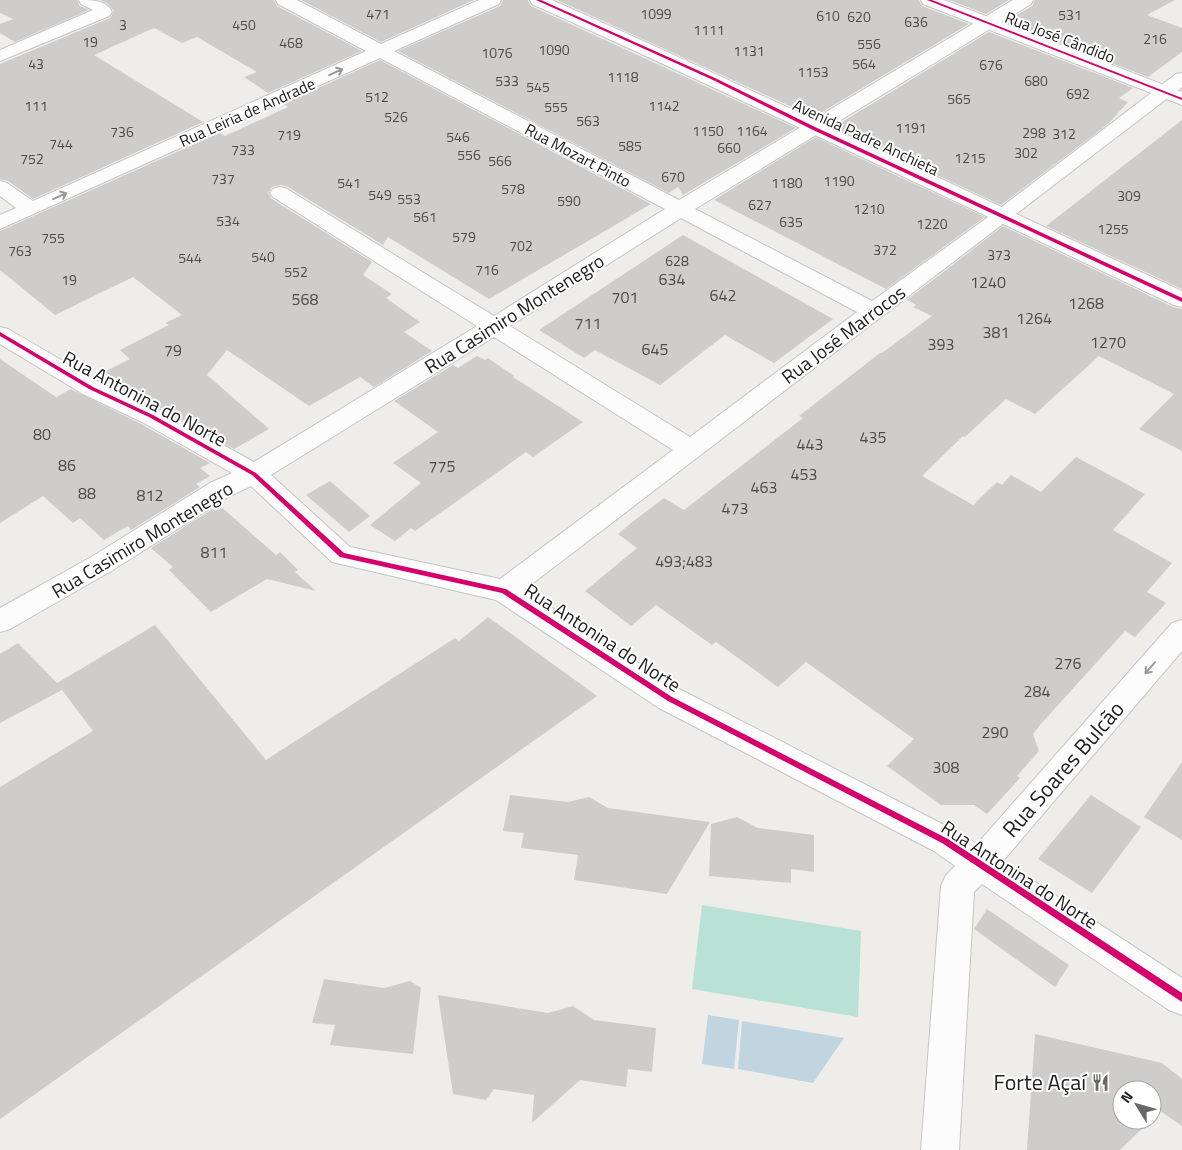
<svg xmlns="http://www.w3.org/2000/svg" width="1182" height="1150" font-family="'Titillium Web',sans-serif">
	<rect width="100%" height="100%" fill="#eeedea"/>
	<path fill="#b9e1d5" d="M 702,905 L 861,931 L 858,1017 L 692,989 Z"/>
	<path fill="#c0d5df" d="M 708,1015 L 739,1020 L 734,1069 L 702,1064 Z
		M 742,1021 L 844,1038 L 813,1083 L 738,1069 Z"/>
	<path fill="#cfcdcb" d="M 0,0 L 77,0 L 80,6 L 89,10 L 15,42 L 0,33 L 0,24 L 13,19 L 0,13 Z
		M 100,0 L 274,0 L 277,6 L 362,51 L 268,93 L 244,77 L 257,72 L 197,37 L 182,43 L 154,28 L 94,55 L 203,122 L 33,199 L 8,181 L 0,179 L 0,64 L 110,18 L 114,11 L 108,4 Z
		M 301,0 L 474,0 L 381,42 Z
		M 503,0 L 528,0 L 531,6 L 796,128 L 683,195 L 678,187 L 669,193 L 398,51 L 500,6 Z
		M 557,0 L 919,0 L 922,6 L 969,24 L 814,117 Z
		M 949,0 L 1009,0 L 986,14 Z
		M 1035,0 L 1175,0 L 1147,15 L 1182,28 L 1182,52 L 1148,77 L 1005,22 L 1032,6 Z
		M 989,32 L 1133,88 L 1119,98 L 1128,102 L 1108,124 L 1001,205 L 834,127 Z
		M 380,60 L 651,204 L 489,299 L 388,237 L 383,245 L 288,187 L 281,185 L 272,187 L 268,193 L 272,199 L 372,262 L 363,275 L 392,294 L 386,298 L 420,322 L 404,332 L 432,351 L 374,387 L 360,377 L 309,406 L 227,350 L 207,375 L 269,429 L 234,449 L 161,408 L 94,377 L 130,359 L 120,350 L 169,325 L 165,323 L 182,315 L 133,277 L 55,315 L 0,270 L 0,231 L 219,133 L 225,136 L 288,107 L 283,104 Z
		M 1182,120 L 1182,289 L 1046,226 Z
		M 816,137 L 853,155 L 985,217 L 886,289 L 714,200 Z
		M 1003,226 L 1173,307 L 1182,309 L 1182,451 L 1139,429 L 1174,394 L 1099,356 L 1035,414 L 1006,399 L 965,437 L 963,436 L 922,476 L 973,505 L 997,482 L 1002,485 L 1011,475 L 1041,492 L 1076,457 L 1145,494 L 1113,530 L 1172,563 L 1147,592 L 1166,603 L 1135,637 L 1125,631 L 1040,725 L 1033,734 L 1039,751 L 1017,776 L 1020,778 L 987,814 L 974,805 L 941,805 L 887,766 L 914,739 L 806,662 L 778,687 L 716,642 L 712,645 L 656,605 L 631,626 L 585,591 L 637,548 L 618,534 L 631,523 L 664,498 L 684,510 L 803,418 L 799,416 L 880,353 L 882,353 L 932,316 L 913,307 L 916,305 L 907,300 Z
		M 683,235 L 833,319 L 774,363 L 725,335 L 660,385 L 595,350 L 584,358 L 539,330 Z
		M 477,356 L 485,360 L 488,358 L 514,376 L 513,377 L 583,422 L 533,457 L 526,452 L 415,531 L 411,528 L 395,541 L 370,525 L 421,483 L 393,463 L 438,432 L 394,401 L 453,365 L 458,368 Z
		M 0,359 L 56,397 L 71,389 L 141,424 L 210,463 L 200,468 L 210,476 L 196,484 L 200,487 L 131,530 L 128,526 L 104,540 L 80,518 L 73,523 L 43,496 L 0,523 Z
		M 330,481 L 370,516 L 349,532 L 306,495 Z
		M 219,505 L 276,555 L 280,552 L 298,570 L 295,572 L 316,591 L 267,579 L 211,612 L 169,570 L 173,567 L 151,548 Z
		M 488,617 L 597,696 L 0,1119 L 0,787 L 93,731 L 62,690 L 0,723 L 0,654 L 18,643 L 57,683 L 155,625 L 266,760 L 455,638 L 459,641 Z
		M 1182,762 L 1182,840 L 1144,817 Z
		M 510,795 L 568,802 L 589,797 L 608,808 L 710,822 L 667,894 L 574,880 L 578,855 L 521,848 L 524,833 L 503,831 Z
		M 1091,795 L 1141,827 L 1092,893 L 1038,859 Z
		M 737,817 L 758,828 L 814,835 L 814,872 L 791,869 L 791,883 L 709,876 L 711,824 Z
		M 987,909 L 1069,965 L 1055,987 L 974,929 Z
		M 324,979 L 384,988 L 410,981 L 421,988 L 413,1054 L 330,1045 L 335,1025 L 312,1023 Z
		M 438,995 L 548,1013 L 573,1006 L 594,1020 L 656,1028 L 652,1072 L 628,1069 L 626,1087 L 580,1080 L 532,1123 L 534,1095 L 494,1089 L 486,1100 L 453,1094 Z
		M 1035,1034 L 1162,1063 L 1182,1079 L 1182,1126 L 1160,1111 L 1152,1119 L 1152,1090 L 1122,1090 L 1122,1120 L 1151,1120 L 1120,1150 L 1027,1150 Z"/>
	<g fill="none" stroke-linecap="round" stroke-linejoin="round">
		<defs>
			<path id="minor" d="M 79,0 C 91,0 107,0 112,12 L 109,16 L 0,61 L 0,50 L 93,10 L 81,4 Z
				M 276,0 L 297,0 L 381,44 L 479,0 L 501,0 L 499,4 L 394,51 L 679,200 L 1013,0 L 1033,0 L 1031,4 L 695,209 L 872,301 L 995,212 L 1176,74 L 1182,73 L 1182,87 L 524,590 L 681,690 L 956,831 L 977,844 L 1172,623 L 1182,620 L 1182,651 L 1003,861 L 1182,978 L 1182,1015 L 1169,1010 L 982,884 L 974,892 L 959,1150 L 921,1150 L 941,886 L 946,875 L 955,866 L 934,851 L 659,708 L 496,600 L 332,562 L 251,486 L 228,497 L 113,570 L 10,629 L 0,632 L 0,608 L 93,556 L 210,483 L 232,473 L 142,422 L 83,394 L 0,344 L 0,327 L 8,329 L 99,382 L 160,410 L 254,462 L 477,326 L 273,197 L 270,193 L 273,189 L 280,187 L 287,189 L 494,316 L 665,209 L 380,58 L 0,229 L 0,215 L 16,208 L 0,196 L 0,181 L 7,183 L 33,201 L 366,51 L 278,4 ZM 681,218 L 857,312 L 690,437 L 510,326 ZM 494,337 L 673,450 L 500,579 L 350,547 L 271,475 Z"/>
			<path id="tertiary" d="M 530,0 L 552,0 C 763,94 972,194 1182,291 L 1182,307 L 1174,305 C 960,204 747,101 532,4 Z
				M 921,0 L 944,0 L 1182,92 L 1182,105 L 923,4 Z"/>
		</defs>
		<use href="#minor" stroke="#c5c5c4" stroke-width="2"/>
		<use href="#tertiary" stroke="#c5c5c4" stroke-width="2"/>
		<use href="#minor" fill="#fcfcfc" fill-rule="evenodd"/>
		<use href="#tertiary" fill="#fcfcfc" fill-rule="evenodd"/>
		<defs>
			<path id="cycleway" d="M 536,0 L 541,0 L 715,78 L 815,127 L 1182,298 L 1182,302 L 811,129 L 713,80 Z
				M 927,0 L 932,0 L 1182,98 L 1182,100 Z
				M 0,332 L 93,387 L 153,415 L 256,473 L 344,553 L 506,589 L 672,697 L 948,839 L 1182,993 L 1182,1002 L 942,843 L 668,701 L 502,593 L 340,557 L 252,475 L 149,417 L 89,389 L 0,336 Z"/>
		</defs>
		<use href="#cycleway" stroke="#fff" stroke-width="3"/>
		<use href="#cycleway" fill="#d6006c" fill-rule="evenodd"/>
	</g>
	<defs><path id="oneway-shaft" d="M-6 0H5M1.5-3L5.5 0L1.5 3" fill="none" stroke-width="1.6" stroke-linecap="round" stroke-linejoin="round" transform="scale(1.25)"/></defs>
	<g stroke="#999">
		<use href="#oneway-shaft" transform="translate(336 72) rotate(-24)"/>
		<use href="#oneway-shaft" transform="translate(60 196) rotate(-24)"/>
		<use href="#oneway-shaft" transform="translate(1150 668) rotate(131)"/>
	</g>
	<defs>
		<symbol id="restaurant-bare" viewBox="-9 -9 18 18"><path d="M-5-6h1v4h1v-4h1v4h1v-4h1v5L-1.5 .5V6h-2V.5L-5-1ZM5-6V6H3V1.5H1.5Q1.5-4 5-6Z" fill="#686867" stroke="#fff" stroke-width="2.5" paint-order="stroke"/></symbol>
	</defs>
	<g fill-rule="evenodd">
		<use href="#restaurant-bare" x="1088" y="1070" width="25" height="25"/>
	</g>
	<g text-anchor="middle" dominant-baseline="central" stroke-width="4" stroke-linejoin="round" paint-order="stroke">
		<g font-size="14" fill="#4c4b4b">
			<text x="378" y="13">471</text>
			<text x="656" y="13">1099</text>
			<text x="1070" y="14">531</text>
			<text x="828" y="15">610</text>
			<text x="859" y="16">620</text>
			<text x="916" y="21">636</text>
			<text x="123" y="24">3</text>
			<text x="244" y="24">450</text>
			<text x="709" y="29">1111</text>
			<text x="1155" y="38">216</text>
			<text x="90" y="41">19</text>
			<text x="291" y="42">468</text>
			<text x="869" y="43">556</text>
			<text x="554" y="49">1090</text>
			<text x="749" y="50">1131</text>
			<text x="497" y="52">1076</text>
			<text x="36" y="63">43</text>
			<text x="864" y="63">564</text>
			<text x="991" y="64">676</text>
			<text x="813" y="71">1153</text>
			<text x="623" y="76">1118</text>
			<text x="507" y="80">533</text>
			<text x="1036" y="80">680</text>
			<text x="538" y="86">545</text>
			<text x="1078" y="93">692</text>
			<text x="377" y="96">512</text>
			<text x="959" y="98">565</text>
			<text x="36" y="105">111</text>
			<text x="664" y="105">1142</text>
			<text x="556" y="106">555</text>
			<text x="396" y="116">526</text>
			<text x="588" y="120">563</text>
			<text x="911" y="127">1191</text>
			<text x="708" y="130">1150</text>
			<text x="752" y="130">1164</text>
			<text x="122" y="131">736</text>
			<text x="1034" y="132">298</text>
			<text x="1064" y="133">312</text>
			<text x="289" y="134">719</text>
			<text x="458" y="136">546</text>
			<text x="61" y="143">744</text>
			<text x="630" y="145">585</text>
			<text x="729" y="147">660</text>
			<text x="243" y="149">733</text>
			<text x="1026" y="152">302</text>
			<text x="469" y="154">556</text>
			<text x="970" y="157">1215</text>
			<text x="32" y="158">752</text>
			<text x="500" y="160">566</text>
			<text x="673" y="176">670</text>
			<text x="223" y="178">737</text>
			<text x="839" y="180">1190</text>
			<text x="349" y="182">541</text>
			<text x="787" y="182">1180</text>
			<text x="513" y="188">578</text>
			<text x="380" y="194">549</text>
			<text x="1129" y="195">309</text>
			<text x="409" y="198">553</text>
			<text x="569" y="200">590</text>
			<text x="760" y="204">627</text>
			<text x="869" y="208">1210</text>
			<text x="425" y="216">561</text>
			<text x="228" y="220">534</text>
			<text x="791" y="221">635</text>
			<text x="932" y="223">1220</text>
			<text x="1113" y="228">1255</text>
			<text x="464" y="236">579</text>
			<text x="53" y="237">755</text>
			<text x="521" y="245">702</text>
			<text x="885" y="249">372</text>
			<text x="20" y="250">763</text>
			<text x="999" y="254">373</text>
			<text x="263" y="256">540</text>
			<text x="190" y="257">544</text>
			<text x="677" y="260">628</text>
			<text x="487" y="269">716</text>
			<text x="296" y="271">552</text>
			<text x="69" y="279">19</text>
		</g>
		<g font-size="16" fill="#202020" stroke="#fff">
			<text transform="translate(1060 37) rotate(21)">Rua José Cândido</text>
			<text transform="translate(247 112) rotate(-24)">Rua Leiria de Andrade</text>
			<text transform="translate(866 137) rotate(25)">Avenida Padre Anchieta</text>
			<text transform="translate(578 155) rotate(28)">Rua Mozart Pinto</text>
		</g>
		<g font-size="16" fill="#4c4b4b">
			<text x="672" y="279">634</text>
			<text x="988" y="282">1240</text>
			<text x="723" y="295">642</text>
			<text x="625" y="297">701</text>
			<text x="305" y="299">568</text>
			<text x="1086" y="303">1268</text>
			<text x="1034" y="318">1264</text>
			<text x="588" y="323">711</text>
			<text x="996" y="332">381</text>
			<text x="1108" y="342">1270</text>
			<text x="941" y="344">393</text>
			<text x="655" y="349">645</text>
			<text x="173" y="350">79</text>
			<text x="42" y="434">80</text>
			<text x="873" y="437">435</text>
			<text x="810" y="444">443</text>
			<text x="67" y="465">86</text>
			<text x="442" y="466">775</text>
			<text x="804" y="474">453</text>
			<text x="764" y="487">463</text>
			<text x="87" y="493">88</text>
			<text x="150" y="495">812</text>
			<text x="735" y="508">473</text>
			<text x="214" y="552">811</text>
			<text x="684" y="561">493;483</text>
			<text x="1068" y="663">276</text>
			<text x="1037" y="691">284</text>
			<text x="995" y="732">290</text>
			<text x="946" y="767">308</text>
		</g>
		<g font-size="19" fill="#202020" stroke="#fff">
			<text transform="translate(514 313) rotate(-32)">Rua Casimiro Montenegro</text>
			<text transform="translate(843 334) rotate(-37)">Rua José Marrocos</text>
			<text transform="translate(145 398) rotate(28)">Rua Antonina do Norte</text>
			<text transform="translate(142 539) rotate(-31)">Rua Casimiro Montenegro</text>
			<text transform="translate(603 637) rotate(33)">Rua Antonina do Norte</text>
			<text transform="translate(1020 874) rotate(33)">Rua Antonina do Norte</text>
		</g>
		<g font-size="22" fill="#202020" stroke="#fff">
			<text transform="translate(1063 769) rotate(-49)">Rua Soares Bulcão</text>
		</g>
		<g font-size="22" fill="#202020" stroke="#fff" text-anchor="end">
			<text x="1086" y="1082">Forte Açaí</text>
		</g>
	</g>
	<g transform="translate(1137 1105) rotate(307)"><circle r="24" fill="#ffffff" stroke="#a6a6a6"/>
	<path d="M0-4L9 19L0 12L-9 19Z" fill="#686867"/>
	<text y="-8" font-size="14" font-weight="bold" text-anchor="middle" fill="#202020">N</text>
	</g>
</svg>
